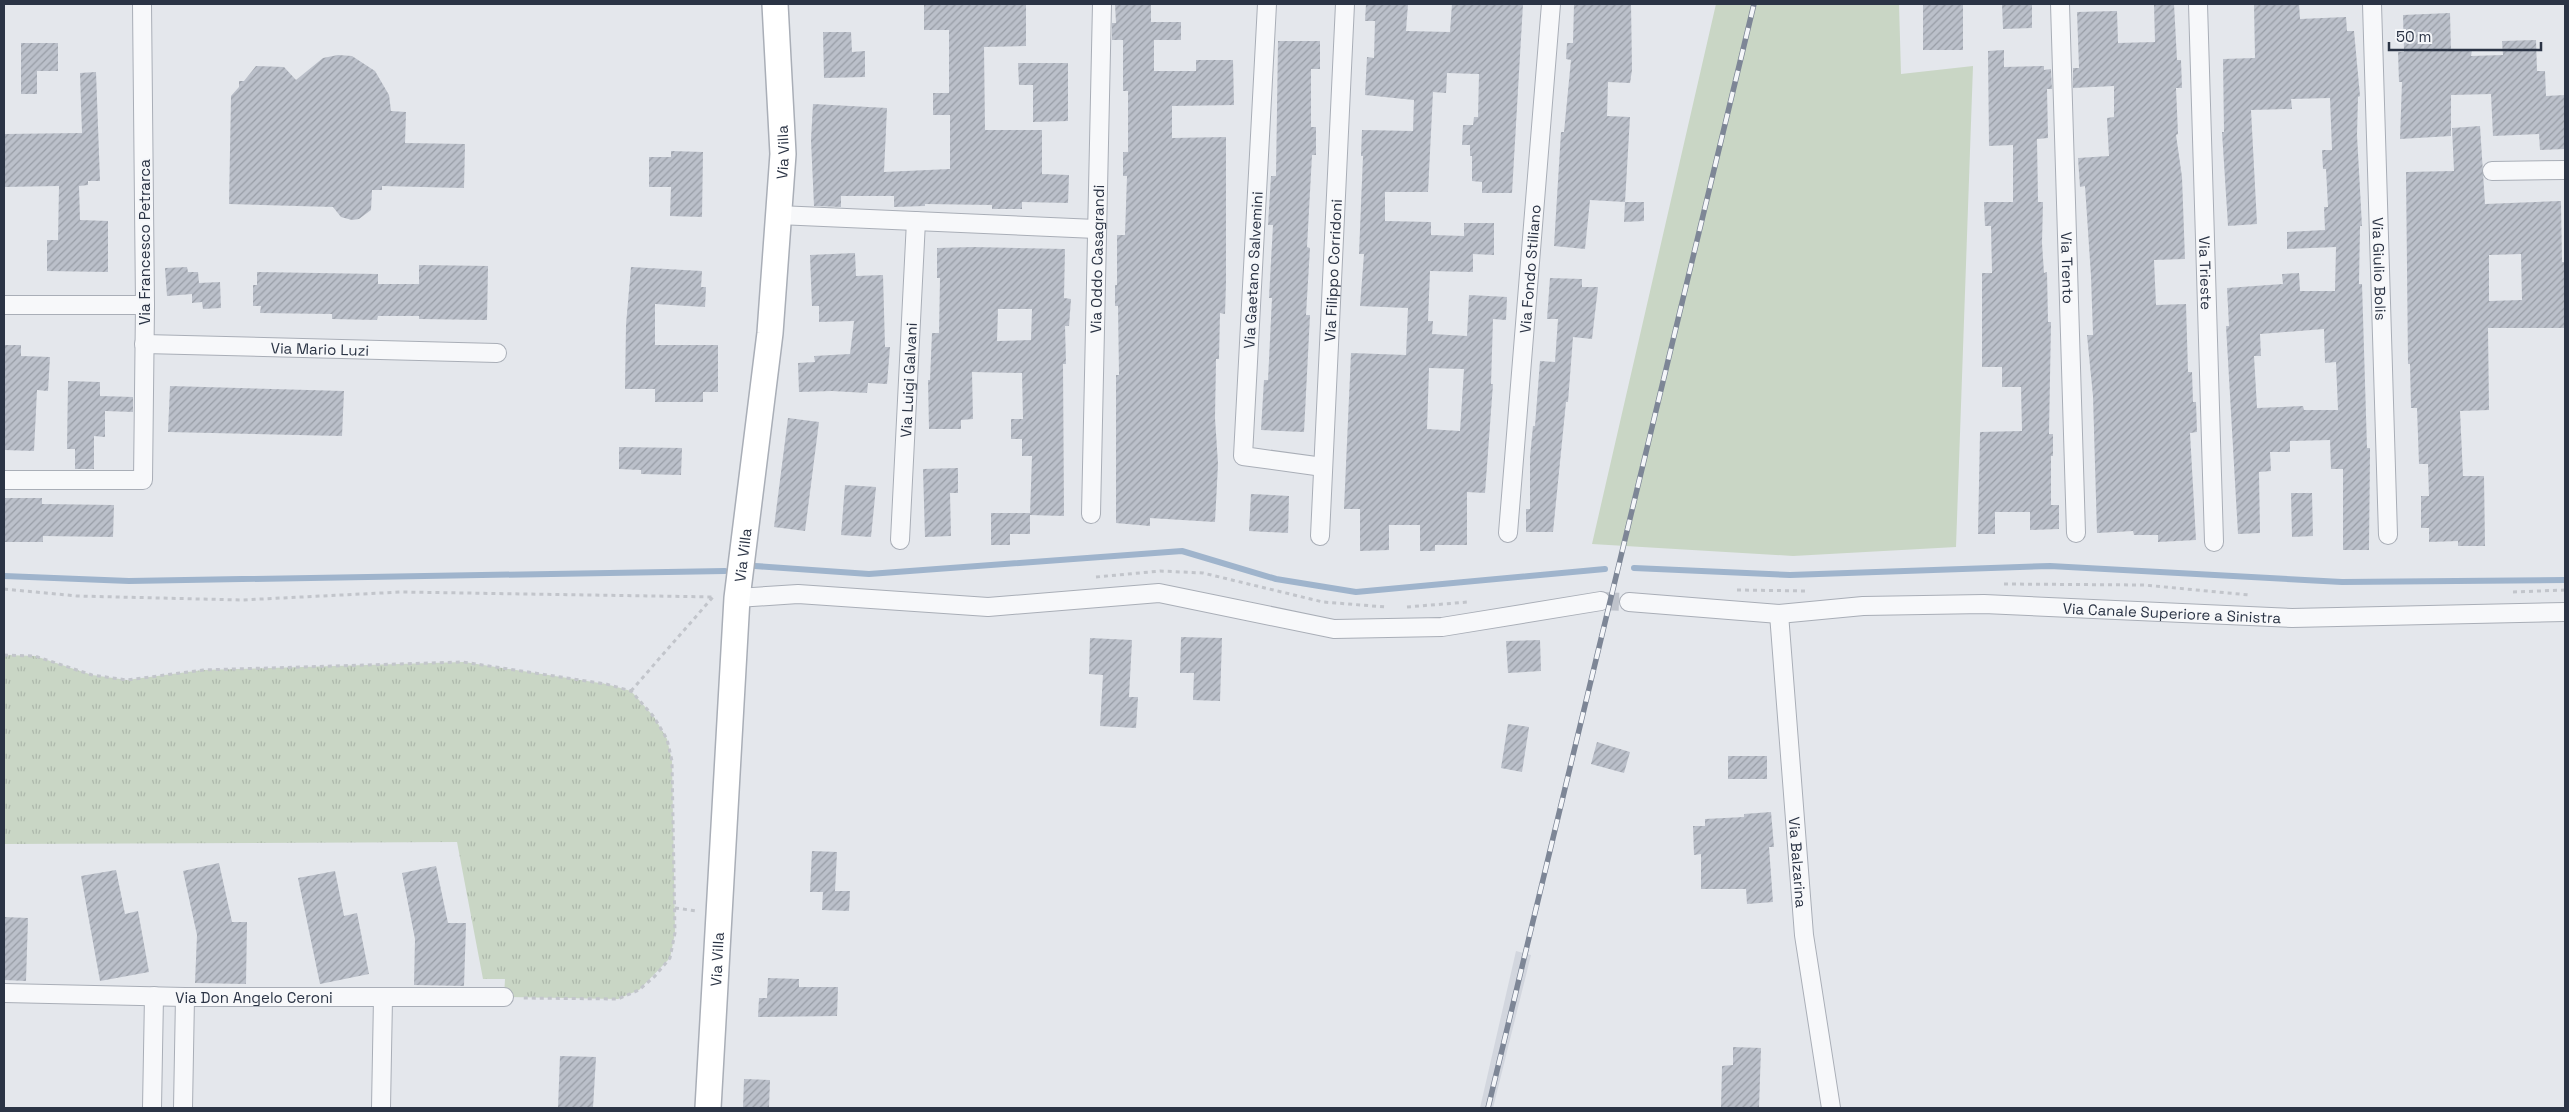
<svg xmlns="http://www.w3.org/2000/svg" width="2569" height="1112" font-family="'Space Grotesk',sans-serif">
	<defs>
		<pattern id="park-tufts" width="24" height="20" patternUnits="userSpaceOnUse" patternTransform="scale(1.25)"><rect width="24" height="20" fill="#c9d6c5"/><path d="M3 7l-1-3M5 7V3M7 7l1-3M15 17l-1-3M17 17v-4M19 17l1-3" fill="none" stroke="#adb8ab"/></pattern>
		<pattern id="building-hatch" width="6" height="6" patternUnits="userSpaceOnUse" patternTransform="scale(1.25)"><rect width="6" height="6" fill="#bbc0ca"/><path d="M-1 1l2-2M0 6l6-6M5 7l2-2" fill="none" stroke="#989da6"/></pattern>
	</defs>
	<rect width="100%" height="100%" fill="#e4e7ec"/>
	<path fill="#d2d6de" d="M 1516,951 L 1531,955 L 1493,1108 L 1480,1108 Z"/>
	<path fill="#c9d6c5" d="M 1716,4 L 1899,4 L 1901,74 L 1973,66 L 1956,547 L 1793,556 L 1592,544 Z"/>
	<path fill="url(#park-tufts)" d="M 4,655 L 35,656 L 92,675 L 127,680 L 203,670 L 464,662 L 606,684 L 631,691 L 654,717 L 667,739 L 672,761 L 675,933 L 670,958 L 639,990 L 618,999 L 504,997 L 505,979 L 483,979 L 457,842 L 4,844 Z"/>
	<g fill="none" stroke-linecap="round" stroke-linejoin="round">
		<path stroke="#9fb4cc" stroke-width="6" d="M 755,566 L 869,574 L 1182,551 L 1276,579 L 1356,592 L 1605,569
			M 1634,568 L 1790,575 L 2050,566 L 2342,582 L 2565,580
			M 4,576 L 129,581 L 725,571"/>
	</g>
	<path fill="url(#building-hatch)" fill-rule="evenodd" d="M 924,4 L 1026,4 L 1026,46 L 984,47 L 985,130 L 1042,130 L 1042,174 L 1069,175 L 1068,203 L 1022,202 L 1022,209 L 992,209 L 992,205 L 925,204 L 925,206 L 894,207 L 894,196 L 841,196 L 841,207 L 814,206 L 811,140 L 813,104 L 887,108 L 884,172 L 950,169 L 950,115 L 933,115 L 933,93 L 949,93 L 949,30 L 924,30 Z
		M 1115,4 L 1151,4 L 1151,22 L 1181,22 L 1181,40 L 1154,40 L 1154,71 L 1196,71 L 1196,60 L 1233,60 L 1234,105 L 1172,106 L 1172,138 L 1226,137 L 1226,283 L 1225,314 L 1220,313 L 1219,359 L 1216,359 L 1215,418 L 1218,464 L 1215,522 L 1150,518 L 1150,526 L 1116,523 L 1116,375 L 1119,375 L 1118,306 L 1115,306 L 1115,285 L 1117,285 L 1117,235 L 1125,235 L 1127,176 L 1123,176 L 1123,152 L 1128,152 L 1128,91 L 1123,91 L 1123,40 L 1112,40 L 1112,23 L 1116,23 Z
		M 1366,4 L 1408,4 L 1406,31 L 1450,32 L 1452,4 L 1523,4 L 1512,193 L 1482,193 L 1482,182 L 1472,181 L 1472,156 L 1470,156 L 1470,145 L 1462,145 L 1463,125 L 1473,125 L 1474,117 L 1478,117 L 1479,74 L 1447,73 L 1446,93 L 1433,92 L 1428,192 L 1385,192 L 1385,221 L 1431,222 L 1431,235 L 1464,236 L 1464,223 L 1494,223 L 1494,255 L 1473,254 L 1473,272 L 1430,271 L 1428,321 L 1433,321 L 1432,334 L 1467,336 L 1469,295 L 1507,297 L 1506,320 L 1493,319 L 1491,384 L 1493,384 L 1485,493 L 1467,492 L 1467,545 L 1435,545 L 1435,551 L 1420,551 L 1420,525 L 1389,525 L 1389,550 L 1360,551 L 1360,509 L 1344,509 L 1351,353 L 1406,355 L 1408,308 L 1360,306 L 1364,254 L 1359,254 L 1363,156 L 1361,156 L 1362,130 L 1413,131 L 1414,100 L 1365,95 L 1367,57 L 1374,58 L 1375,21 L 1365,21 ZM 1429,368 L 1464,369 L 1460,431 L 1427,429 Z
		M 1574,4 L 1631,4 L 1632,70 L 1630,83 L 1608,82 L 1607,116 L 1630,117 L 1625,202 L 1590,200 L 1585,249 L 1554,246 L 1561,132 L 1564,132 L 1571,60 L 1566,59 L 1567,43 L 1573,43 Z
		M 1923,4 L 1963,4 L 1963,50 L 1923,50 Z
		M 2002,4 L 2032,4 L 2032,28 L 2003,29 Z
		M 2154,4 L 2174,4 L 2177,60 L 2181,60 L 2182,88 L 2176,88 L 2178,134 L 2176,135 L 2182,177 L 2185,259 L 2154,260 L 2156,305 L 2186,304 L 2188,372 L 2192,372 L 2193,402 L 2196,402 L 2197,432 L 2190,433 L 2196,540 L 2158,542 L 2158,535 L 2134,535 L 2133,531 L 2097,533 L 2093,396 L 2087,335 L 2093,335 L 2091,276 L 2085,186 L 2080,187 L 2078,158 L 2109,156 L 2107,118 L 2114,117 L 2114,86 L 2073,88 L 2073,68 L 2079,68 L 2077,12 L 2117,11 L 2118,43 L 2155,42 Z
		M 2254,4 L 2299,4 L 2300,19 L 2346,17 L 2347,31 L 2354,31 L 2360,96 L 2358,97 L 2357,135 L 2362,226 L 2360,226 L 2359,284 L 2362,284 L 2367,448 L 2370,448 L 2369,550 L 2343,550 L 2343,469 L 2331,469 L 2330,440 L 2290,441 L 2290,452 L 2270,452 L 2271,471 L 2259,472 L 2260,533 L 2238,534 L 2226,326 L 2229,326 L 2227,288 L 2283,284 L 2282,274 L 2299,273 L 2300,291 L 2335,291 L 2336,247 L 2287,249 L 2287,232 L 2325,230 L 2324,207 L 2328,207 L 2326,169 L 2323,169 L 2322,150 L 2332,150 L 2330,98 L 2291,99 L 2292,109 L 2251,110 L 2257,224 L 2228,226 L 2222,132 L 2224,132 L 2223,59 L 2255,58 ZM 2324,329 L 2325,363 L 2336,362 L 2338,410 L 2304,410 L 2303,406 L 2257,408 L 2254,356 L 2261,356 L 2260,334 Z
		M 2450,13 L 2451,50 L 2472,50 L 2471,56 L 2503,55 L 2502,41 L 2536,40 L 2537,71 L 2545,71 L 2546,96 L 2565,95 L 2565,149 L 2540,150 L 2539,134 L 2493,136 L 2491,94 L 2451,95 L 2451,136 L 2400,139 L 2402,82 L 2399,82 L 2398,52 L 2404,52 L 2403,15 Z
		M 823,32 L 851,32 L 852,52 L 865,51 L 865,77 L 824,78 Z
		M 1278,41 L 1320,41 L 1320,69 L 1311,69 L 1311,127 L 1316,127 L 1316,155 L 1312,155 L 1307,247 L 1310,248 L 1306,315 L 1310,315 L 1304,432 L 1261,430 L 1264,380 L 1268,380 L 1272,298 L 1269,298 L 1273,225 L 1268,225 L 1271,176 L 1276,176 Z
		M 21,43 L 58,43 L 58,71 L 37,71 L 37,94 L 21,94 Z
		M 2004,50 L 2004,67 L 2044,66 L 2044,70 L 2051,69 L 2052,89 L 2047,89 L 2048,138 L 2037,139 L 2038,202 L 2043,202 L 2042,243 L 2044,273 L 2047,272 L 2048,322 L 2051,322 L 2049,434 L 2053,434 L 2053,456 L 2051,456 L 2051,505 L 2059,505 L 2059,529 L 2030,530 L 2030,512 L 1995,512 L 1995,534 L 1978,534 L 1980,432 L 2022,431 L 2021,387 L 2002,387 L 2002,367 L 1982,367 L 1982,273 L 1992,273 L 1991,226 L 1985,226 L 1984,202 L 2013,202 L 2013,145 L 1989,146 L 1988,51 Z
		M 338,55 L 352,56 L 375,71 L 389,95 L 391,111 L 406,112 L 405,143 L 465,144 L 464,188 L 382,186 L 382,190 L 372,190 L 371,210 L 359,219 L 352,220 L 341,217 L 333,207 L 229,204 L 231,96 L 239,87 L 239,81 L 244,81 L 256,66 L 284,67 L 296,80 L 323,58 Z
		M 1018,63 L 1068,63 L 1068,121 L 1033,122 L 1033,85 L 1019,85 Z
		M 96,72 L 100,181 L 88,181 L 88,185 L 79,186 L 80,220 L 108,221 L 108,272 L 47,271 L 47,240 L 58,240 L 59,186 L 4,187 L 4,134 L 82,133 L 80,73 Z
		M 2480,126 L 2485,204 L 2561,201 L 2562,262 L 2565,262 L 2565,328 L 2488,328 L 2489,410 L 2460,411 L 2463,476 L 2484,476 L 2485,546 L 2458,546 L 2458,541 L 2429,542 L 2429,528 L 2421,528 L 2421,496 L 2429,496 L 2428,464 L 2419,464 L 2417,408 L 2411,408 L 2410,364 L 2408,364 L 2406,172 L 2454,171 L 2452,128 ZM 2521,254 L 2522,300 L 2489,301 L 2489,255 Z
		M 671,151 L 703,152 L 702,217 L 670,216 L 671,187 L 649,187 L 649,157 L 671,157 Z
		M 1625,202 L 1644,202 L 1644,221 L 1624,222 Z
		M 973,247 L 1065,249 L 1064,298 L 1071,299 L 1069,326 L 1065,326 L 1066,364 L 1063,364 L 1064,516 L 1030,515 L 1032,456 L 1022,456 L 1022,439 L 1011,439 L 1011,419 L 1023,419 L 1022,373 L 972,372 L 973,419 L 961,420 L 961,429 L 929,429 L 928,380 L 930,380 L 932,333 L 939,333 L 940,278 L 937,278 L 937,248 ZM 998,309 L 1032,309 L 1031,340 L 997,341 Z
		M 855,253 L 856,276 L 883,275 L 885,347 L 890,347 L 887,384 L 868,383 L 867,393 L 832,391 L 799,392 L 798,363 L 815,362 L 814,356 L 850,354 L 854,321 L 819,322 L 819,306 L 812,306 L 810,255 Z
		M 419,265 L 488,266 L 487,320 L 419,319 L 419,316 L 378,316 L 377,320 L 332,319 L 332,314 L 260,313 L 261,306 L 253,306 L 253,285 L 257,285 L 257,272 L 378,274 L 378,284 L 419,284 Z
		M 187,267 L 188,272 L 198,272 L 199,283 L 220,282 L 221,308 L 203,309 L 202,302 L 192,303 L 192,294 L 167,296 L 165,268 Z
		M 631,267 L 702,271 L 701,287 L 706,287 L 705,307 L 655,304 L 655,345 L 718,345 L 718,392 L 703,392 L 703,402 L 655,402 L 655,389 L 625,389 L 626,325 Z
		M 1550,278 L 1582,279 L 1582,287 L 1598,287 L 1592,339 L 1573,337 L 1568,402 L 1566,402 L 1553,532 L 1526,532 L 1526,509 L 1530,509 L 1530,457 L 1533,426 L 1535,426 L 1540,361 L 1555,362 L 1558,319 L 1547,319 Z
		M 4,345 L 21,345 L 21,356 L 50,357 L 48,391 L 37,390 L 34,451 L 4,450 Z
		M 68,381 L 100,382 L 100,396 L 133,397 L 133,412 L 105,411 L 105,437 L 94,436 L 94,469 L 75,469 L 75,449 L 67,449 Z
		M 170,386 L 344,391 L 342,436 L 168,432 Z
		M 788,418 L 819,422 L 805,531 L 774,527 Z
		M 619,447 L 682,448 L 681,475 L 641,474 L 641,470 L 619,469 Z
		M 958,468 L 958,493 L 950,493 L 951,536 L 925,537 L 923,469 Z
		M 845,485 L 876,487 L 871,537 L 841,535 Z
		M 2291,493 L 2312,493 L 2313,536 L 2292,537 Z
		M 1251,494 L 1289,496 L 1288,533 L 1249,531 Z
		M 4,498 L 42,498 L 42,504 L 114,505 L 113,537 L 43,536 L 43,542 L 4,542 Z
		M 991,513 L 1030,513 L 1030,534 L 1010,534 L 1010,545 L 991,545 Z
		M 1181,637 L 1222,638 L 1220,701 L 1193,700 L 1194,673 L 1180,673 Z
		M 1090,638 L 1132,640 L 1129,697 L 1138,697 L 1136,728 L 1100,726 L 1103,675 L 1089,674 Z
		M 1540,640 L 1541,671 L 1508,673 L 1506,641 Z
		M 1508,724 L 1529,727 L 1522,772 L 1501,768 Z
		M 1597,742 L 1630,752 L 1624,773 L 1591,764 Z
		M 1728,756 L 1767,756 L 1767,779 L 1728,779 Z
		M 1771,812 L 1774,847 L 1769,847 L 1773,902 L 1747,904 L 1746,889 L 1701,889 L 1701,854 L 1694,855 L 1693,826 L 1705,826 L 1705,819 L 1744,817 L 1744,814 Z
		M 812,851 L 837,852 L 835,891 L 850,891 L 849,911 L 822,910 L 823,892 L 810,892 Z
		M 219,863 L 232,922 L 247,922 L 246,984 L 195,983 L 197,935 L 183,871 Z
		M 436,866 L 448,923 L 466,923 L 464,986 L 414,985 L 415,939 L 402,873 Z
		M 116,870 L 125,914 L 138,911 L 149,972 L 100,981 L 81,876 Z
		M 335,871 L 344,916 L 357,913 L 369,974 L 320,984 L 298,878 Z
		M 4,917 L 28,918 L 26,981 L 4,980 Z
		M 768,978 L 799,979 L 799,987 L 838,987 L 837,1016 L 758,1017 L 759,998 L 767,998 Z
		M 1733,1047 L 1761,1048 L 1759,1108 L 1721,1108 L 1722,1066 L 1733,1065 Z
		M 560,1056 L 596,1057 L 593,1108 L 558,1108 Z
		M 744,1079 L 770,1080 L 769,1108 L 743,1108 Z"/>
	<g fill="none" stroke-linecap="round" stroke-linejoin="round">
		<path stroke="#bfc3cb" stroke-width="18" stroke-dasharray="18 9" stroke-linecap="butt" d="M 1601,601 L 1629,602"/>
		<defs>
			<g id="street">
				<path d="M 1267,4 L 1243,456 L 1323,467"/>
				<path id="s1" d="M 2060,4 L 2076,533"/>
				<path id="s2" d="M 2198,4 L 2214,542"/>
				<path id="s3" d="M 2372,4 L 2388,535"/>
				<path d="M 2492,171 L 2565,170"/>
				<path d="M 778,215 L 1096,229"/>
				<path d="M 4,305 L 145,305"/>
				<path id="s4" d="M 144,344 L 497,353"/>
				<path d="M 4,480 L 143,480 L 145,305 L 142,4"/>
				<path id="s5" d="M 1091,514 L 1102,4"/>
				<path id="s6" d="M 1508,533 L 1551,4"/>
				<path id="s7" d="M 1320,536 L 1345,4"/>
				<path id="s8" d="M 900,540 L 916,221"/>
				<path d="M 737,598 L 798,594 L 988,607 L 1159,593 L 1334,629 L 1442,627 L 1601,601"/>
				<path id="s9" d="M 1629,602 L 1779,614 L 1863,606 L 1984,604 L 2292,618 L 2565,612"/>
				<path id="s10" d="M 1779,614 L 1804,935 L 1831,1108"/>
				<path id="s11" d="M 4,993 L 185,997 L 504,997"/>
				<path d="M 152,1108 L 154,996"/>
				<path d="M 183,1108 L 185,997"/>
				<path d="M 381,1108 L 383,998"/>
			</g>
			<g id="secondary">
				<path id="s12" d="M 708,1108 L 737,598 L 770,333 L 783,154 L 775,4"/>
			</g>
		</defs>
		<use href="#street" stroke="#a9aeb7" stroke-width="20"/>
		<use href="#secondary" stroke="#a9aeb7" stroke-width="28"/>
		<path stroke="#c2c5cb" stroke-width="3" stroke-dasharray="4 4" stroke-linecap="butt" d="M 1096,577 L 1160,571 L 1203,573 L 1323,602 L 1386,607
			M 2004,584 L 2144,585 L 2250,595
			M 4,589 L 77,596 L 242,600 L 401,592 L 715,597
			M 1737,590 L 1808,591
			M 2513,592 L 2565,590
			M 1407,607 L 1468,602
			M 4,655 L 35,656 L 92,675 L 127,680 L 203,670 L 463,662 L 606,684 L 631,691 L 654,717 L 667,739 L 672,761 L 675,933 L 670,958 L 655,976 L 639,990 L 618,999 L 523,998
			M 631,691 L 713,597
			M 675,908 L 697,911"/>
		<use href="#street" stroke="#f7f8fa" stroke-width="18"/>
		<use href="#secondary" stroke="#fff" stroke-width="25"/>
		<defs>
			<path id="rail" d="M 1488,1108 L 1754,4"/>
		</defs>
		<use href="#rail" stroke="#7d8696" stroke-width="5.5"/>
		<use href="#rail" stroke="#f4f6f9" stroke-width="4" stroke-dasharray="11" stroke-linecap="butt"/>
	</g>
	<g text-anchor="middle" dominant-baseline="central" stroke-width="4" stroke-linejoin="round" paint-order="stroke">
		<g font-size="15" fill="#2b3445" stroke="#f4f6f9">
			<text stroke="none"><textPath href="#s12" startOffset="959">Via Villa</textPath></text>
			<text transform="translate(144 242) rotate(-90)">Via Francesco Petrarca</text>
			<text stroke="none"><textPath href="#s5" startOffset="255">Via Oddo Casagrandi</textPath></text>
			<text stroke="none"><textPath href="#s6" startOffset="265">Via Fondo Stiliano</textPath></text>
			<text stroke="none"><textPath href="#s1" startOffset="264">Via Trento</textPath></text>
			<text stroke="none"><textPath href="#s3" startOffset="265">Via Giulio Bolis</textPath></text>
			<text transform="translate(1253 270) rotate(-87)">Via Gaetano Salvemini</text>
			<text stroke="none"><textPath href="#s7" startOffset="266">Via Filippo Corridoni</textPath></text>
			<text stroke="none"><textPath href="#s2" startOffset="269">Via Trieste</textPath></text>
			<text stroke="none"><textPath href="#s4" startOffset="176">Via Mario Luzi</textPath></text>
			<text stroke="none"><textPath href="#s8" startOffset="160">Via Luigi Galvani</textPath></text>
			<text stroke="none"><textPath href="#s12" startOffset="554">Via Villa</textPath></text>
			<text stroke="none"><textPath href="#s9" startOffset="544">Via Canale Superiore a Sinistra</textPath></text>
			<text stroke="none"><textPath href="#s10" startOffset="249">Via Balzarina</textPath></text>
			<text stroke="none"><textPath href="#s12" startOffset="149">Via Villa</textPath></text>
			<text stroke="none"><textPath href="#s11" startOffset="250">Via Don Angelo Ceroni</textPath></text>
		</g>
	</g>
	<rect width="2569" height="1112" fill="none" stroke="#2b3445" stroke-width="10"/>
	<path d="M2389 42v8h152v-8" fill="none" stroke="#2b3445" stroke-width="2.5"/>
	<text x="2396" y="42" font-size="15" fill="#2b3445" stroke="#f4f6f9" stroke-width="4" paint-order="stroke">50 m</text>
</svg>
